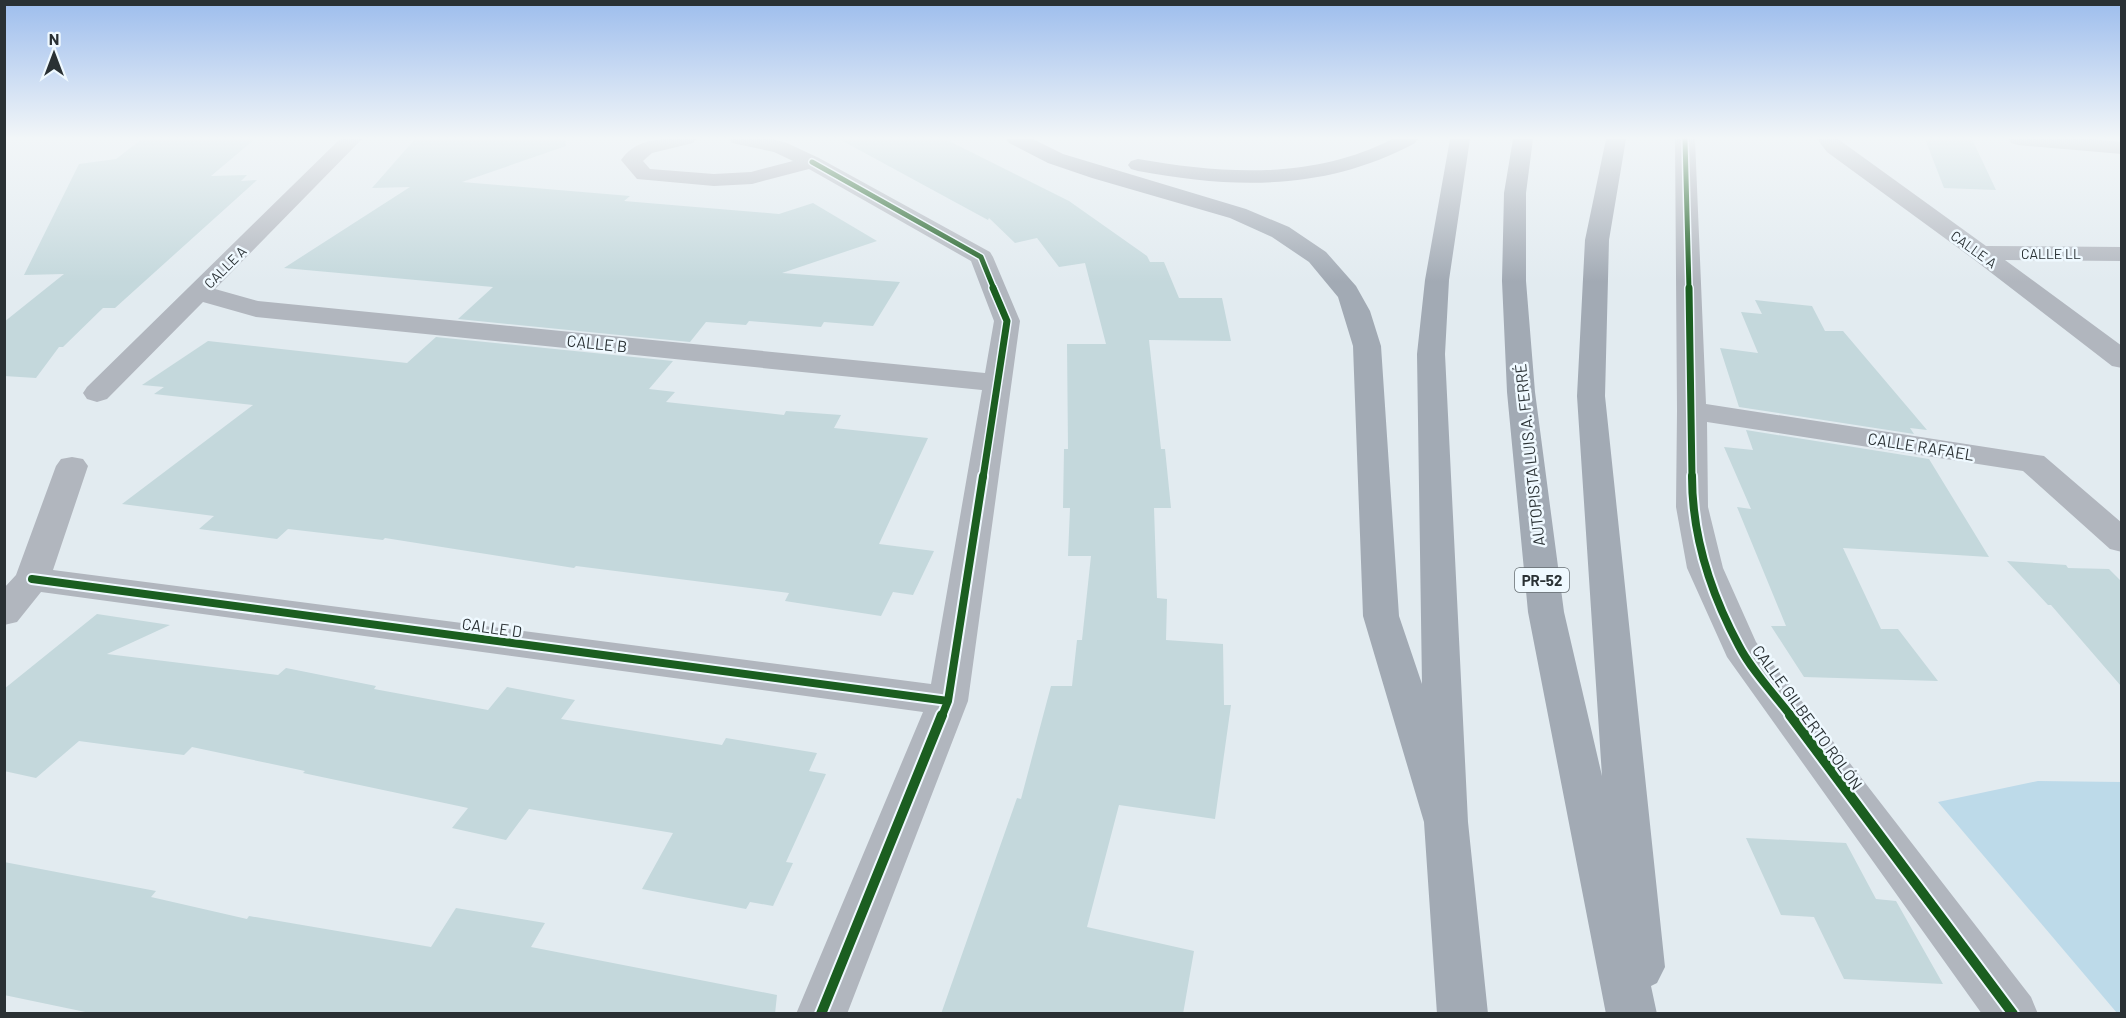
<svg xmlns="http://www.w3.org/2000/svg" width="2126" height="1018" font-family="Barlow,sans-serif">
	<rect width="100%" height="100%" fill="#e2ebf0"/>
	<path fill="#bddae9" d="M 2038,781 L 2121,782 L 2121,1013 L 2117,1013 L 1938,802 Z"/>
	<path fill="#c4d8dc" d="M 142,139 L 255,139 L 211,176 L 247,175 L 241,181 L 257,180 L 115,308 L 103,308 L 63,347 L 59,347 L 36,378 L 4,376 L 4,322 L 64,274 L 24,275 L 79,164 L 116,159 Z
		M 415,139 L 565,139 L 566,146 L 462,182 L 630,196 L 624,201 L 779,214 L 813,203 L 877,241 L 782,273 L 900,282 L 873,326 L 824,322 L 821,327 L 749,321 L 746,325 L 706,322 L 690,342 L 458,319 L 493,287 L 284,268 L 410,187 L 372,188 Z
		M 839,139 L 945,139 L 1069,201 L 1147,256 L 1150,262 L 1164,262 L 1179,298 L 1222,298 L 1231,341 L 1149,340 L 1161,449 L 1165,449 L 1171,508 L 1154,508 L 1157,598 L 1167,599 L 1166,640 L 1223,644 L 1224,705 L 1231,705 L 1215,819 L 1119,805 L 1087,927 L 1194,951 L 1183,1014 L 941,1014 L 1017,798 L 1021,799 L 1051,686 L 1072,686 L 1077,640 L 1082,640 L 1091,556 L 1068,556 L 1070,508 L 1063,508 L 1064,449 L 1068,449 L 1067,344 L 1106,344 L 1085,263 L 1059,267 L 1037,238 L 1015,243 L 989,218 L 988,220 Z
		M 1925,139 L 1972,139 L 1996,190 L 1944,188 Z
		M 1755,300 L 1812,306 L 1825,331 L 1843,331 L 1927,430 L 1910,428 L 1914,434 L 1739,407 L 1720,348 L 1758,353 L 1741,312 L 1762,314 Z
		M 436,337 L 673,361 L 649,389 L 675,392 L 666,402 L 784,415 L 786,411 L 841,415 L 834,428 L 928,438 L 879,544 L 934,551 L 913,595 L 893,592 L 881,616 L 785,601 L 789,593 L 576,566 L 574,568 L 385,538 L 383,540 L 288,529 L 277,539 L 199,529 L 214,516 L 122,504 L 253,405 L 154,394 L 164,387 L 142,385 L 208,341 L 407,363 Z
		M 1746,430 L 1929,459 L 1989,557 L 1843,548 L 1881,629 L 1898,629 L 1938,681 L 1804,677 L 1771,626 L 1786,626 L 1737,507 L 1751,509 L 1724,447 L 1753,450 Z
		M 2007,561 L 2066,565 L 2068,568 L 2109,569 L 2121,581 L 2121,686 L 2051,605 L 2048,605 Z
		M 97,614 L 170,625 L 107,654 L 278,675 L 286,668 L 376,686 L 374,689 L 488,710 L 507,687 L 575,700 L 561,719 L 722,745 L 726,738 L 817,753 L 809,771 L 826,774 L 786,862 L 793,863 L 773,906 L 750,902 L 746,909 L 642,889 L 673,833 L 529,809 L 506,840 L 452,828 L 468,808 L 303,773 L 305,771 L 192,747 L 184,755 L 79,741 L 36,778 L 4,771 L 4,689 Z
		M 1746,838 L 1846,843 L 1876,899 L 1896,901 L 1943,984 L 1844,979 L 1814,917 L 1781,915 Z
		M 4,862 L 156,891 L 151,897 L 247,919 L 249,916 L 431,947 L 456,908 L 545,923 L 531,947 L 777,995 L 775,1014 L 95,1014 L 4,995 Z"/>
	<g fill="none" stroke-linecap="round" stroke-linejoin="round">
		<path fill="#b1b6be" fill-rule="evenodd" d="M 340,139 L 362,139 L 215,289 L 258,301 L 985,373 L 994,321 L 971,261 L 809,169 L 752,184 L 714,186 L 637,179 L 621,160 C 638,135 669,139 696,139 L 693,143 L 652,153 L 643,161 L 650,169 L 714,174 L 751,172 L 793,161 L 774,152 L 732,143 L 729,139 L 772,139 L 787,143 L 819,158 L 990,252 L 993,257 L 1020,321 L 968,701 L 847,1014 L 796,1014 L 923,712 L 41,592 L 17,622 L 4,625 L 4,588 L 16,575 L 56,466 L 61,459 L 72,457 L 83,459 L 88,466 L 53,570 L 931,684 L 982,390 L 256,317 L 203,302 L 107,399 L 97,402 L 87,399 L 83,393 L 87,387 Z
			M 1675,139 L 1695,139 L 1706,404 L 2044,456 L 2122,523 L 2122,552 L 2110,549 L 2023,471 L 1707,422 L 1708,507 L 1723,568 L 1756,642 L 2031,997 L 2038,1014 L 1982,1014 L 1727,657 L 1687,568 L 1676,507 L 1677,411 Z
			M 1817,139 L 1838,139 L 1986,246 L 2122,247 L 2122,261 L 2005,260 L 2122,346 L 2122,368 L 2112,366 L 1972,258 L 1827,152 Z
			M 2008,139 L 2093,139 L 2122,142 L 2122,154 L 2018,145 L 2011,143 Z"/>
		<path fill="#a2aab4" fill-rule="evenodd" d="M 1006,139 L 1033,139 L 1063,154 L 1246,209 L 1289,227 L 1326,252 L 1356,286 L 1370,311 L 1381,346 L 1399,616 L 1422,684 L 1417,354 L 1425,280 L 1450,139 L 1470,139 L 1449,280 L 1445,354 L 1468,822 L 1488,1014 L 1437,1014 L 1424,822 L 1363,616 L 1353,346 L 1338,297 L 1309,262 L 1272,237 L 1230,218 L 1092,178 L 1048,163 L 1009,143 Z
			M 1392,139 L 1418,139 L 1415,143 C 1326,191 1235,189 1138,171 L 1131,169 L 1128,165 L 1131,161 L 1138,159 C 1223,174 1313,180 1392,139 Z
			M 1513,139 L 1533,139 L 1526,193 L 1526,281 L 1535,392 L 1564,612 L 1602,776 L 1577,396 L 1585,240 L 1606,139 L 1626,139 L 1609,240 L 1605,396 L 1665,967 L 1657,983 L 1651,986 L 1657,1014 L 1606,1014 L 1528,612 L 1507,392 L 1502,281 L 1504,193 Z"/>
		<defs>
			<path id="cycleway-far3" d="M 1685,139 L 1689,289
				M 812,162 L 981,257 L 994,289"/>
			<path id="cycleway-far2" d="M 1689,288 L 1692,478
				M 983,478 L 1007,321 L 993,288"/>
			<path id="cycleway-far1" d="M 1692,476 C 1692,536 1711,594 1739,646 C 1752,671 1774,694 1791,716
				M 32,579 L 948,701
				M 942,716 L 948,701 L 983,476"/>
			<path id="cycleway" d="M 1790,715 L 2013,1014
				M 821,1014 L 942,715"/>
		</defs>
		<use href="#cycleway-far3" stroke="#eff9ff" stroke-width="8"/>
		<use href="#cycleway-far2" stroke="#eff9ff" stroke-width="10"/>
		<use href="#cycleway-far1" stroke="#eff9ff" stroke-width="12"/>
		<use href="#cycleway" stroke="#eff9ff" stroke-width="14"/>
		<use href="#cycleway-far3" stroke="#1b5e20" stroke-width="5"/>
		<use href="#cycleway-far2" stroke="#1b5e20" stroke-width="7"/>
		<use href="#cycleway-far1" stroke="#1b5e20" stroke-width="8"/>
		<use href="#cycleway" stroke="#1b5e20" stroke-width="10"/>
	</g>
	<linearGradient id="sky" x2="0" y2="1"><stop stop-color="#9dbded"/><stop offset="0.49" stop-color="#f2f6f8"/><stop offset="1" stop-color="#f2f6f8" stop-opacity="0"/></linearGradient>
	<rect width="2126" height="282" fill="url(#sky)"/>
	<g text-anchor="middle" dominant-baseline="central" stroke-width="5" stroke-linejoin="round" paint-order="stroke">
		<g font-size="14" fill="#2a3134" stroke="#eff9ff">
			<text transform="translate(1974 249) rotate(36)">CALLE A</text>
			<text x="2051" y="253">CALLE LL</text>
			<text transform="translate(225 267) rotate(-45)">CALLE A</text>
		</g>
		<rect fill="#eff9ff" stroke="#656d71" stroke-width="1.5" x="1515" y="568" width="54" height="24" rx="4.5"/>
		<g font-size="15" font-weight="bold" fill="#2a3134">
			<text x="1542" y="580">PR-52</text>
		</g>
		<g font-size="16" fill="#2a3134" stroke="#eff9ff">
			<text transform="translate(597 343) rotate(6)">CALLE B</text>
			<text transform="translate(1921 446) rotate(9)">CALLE RAFAEL</text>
			<text transform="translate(1529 455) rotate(-96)">AUTOPISTA LUIS A. FERRÉ</text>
			<text transform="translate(492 627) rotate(8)">CALLE D</text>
			<text transform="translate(1808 717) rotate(54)">CALLE GILBERTO ROLÓN</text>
		</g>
	</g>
	<rect width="2126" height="1018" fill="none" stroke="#2a3134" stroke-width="12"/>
	<g transform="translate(54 54)" stroke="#eff9ff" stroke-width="4.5" paint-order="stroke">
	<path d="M0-4.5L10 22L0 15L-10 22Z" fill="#2a3134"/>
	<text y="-9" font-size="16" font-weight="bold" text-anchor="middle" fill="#2a3134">N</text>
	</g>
</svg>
